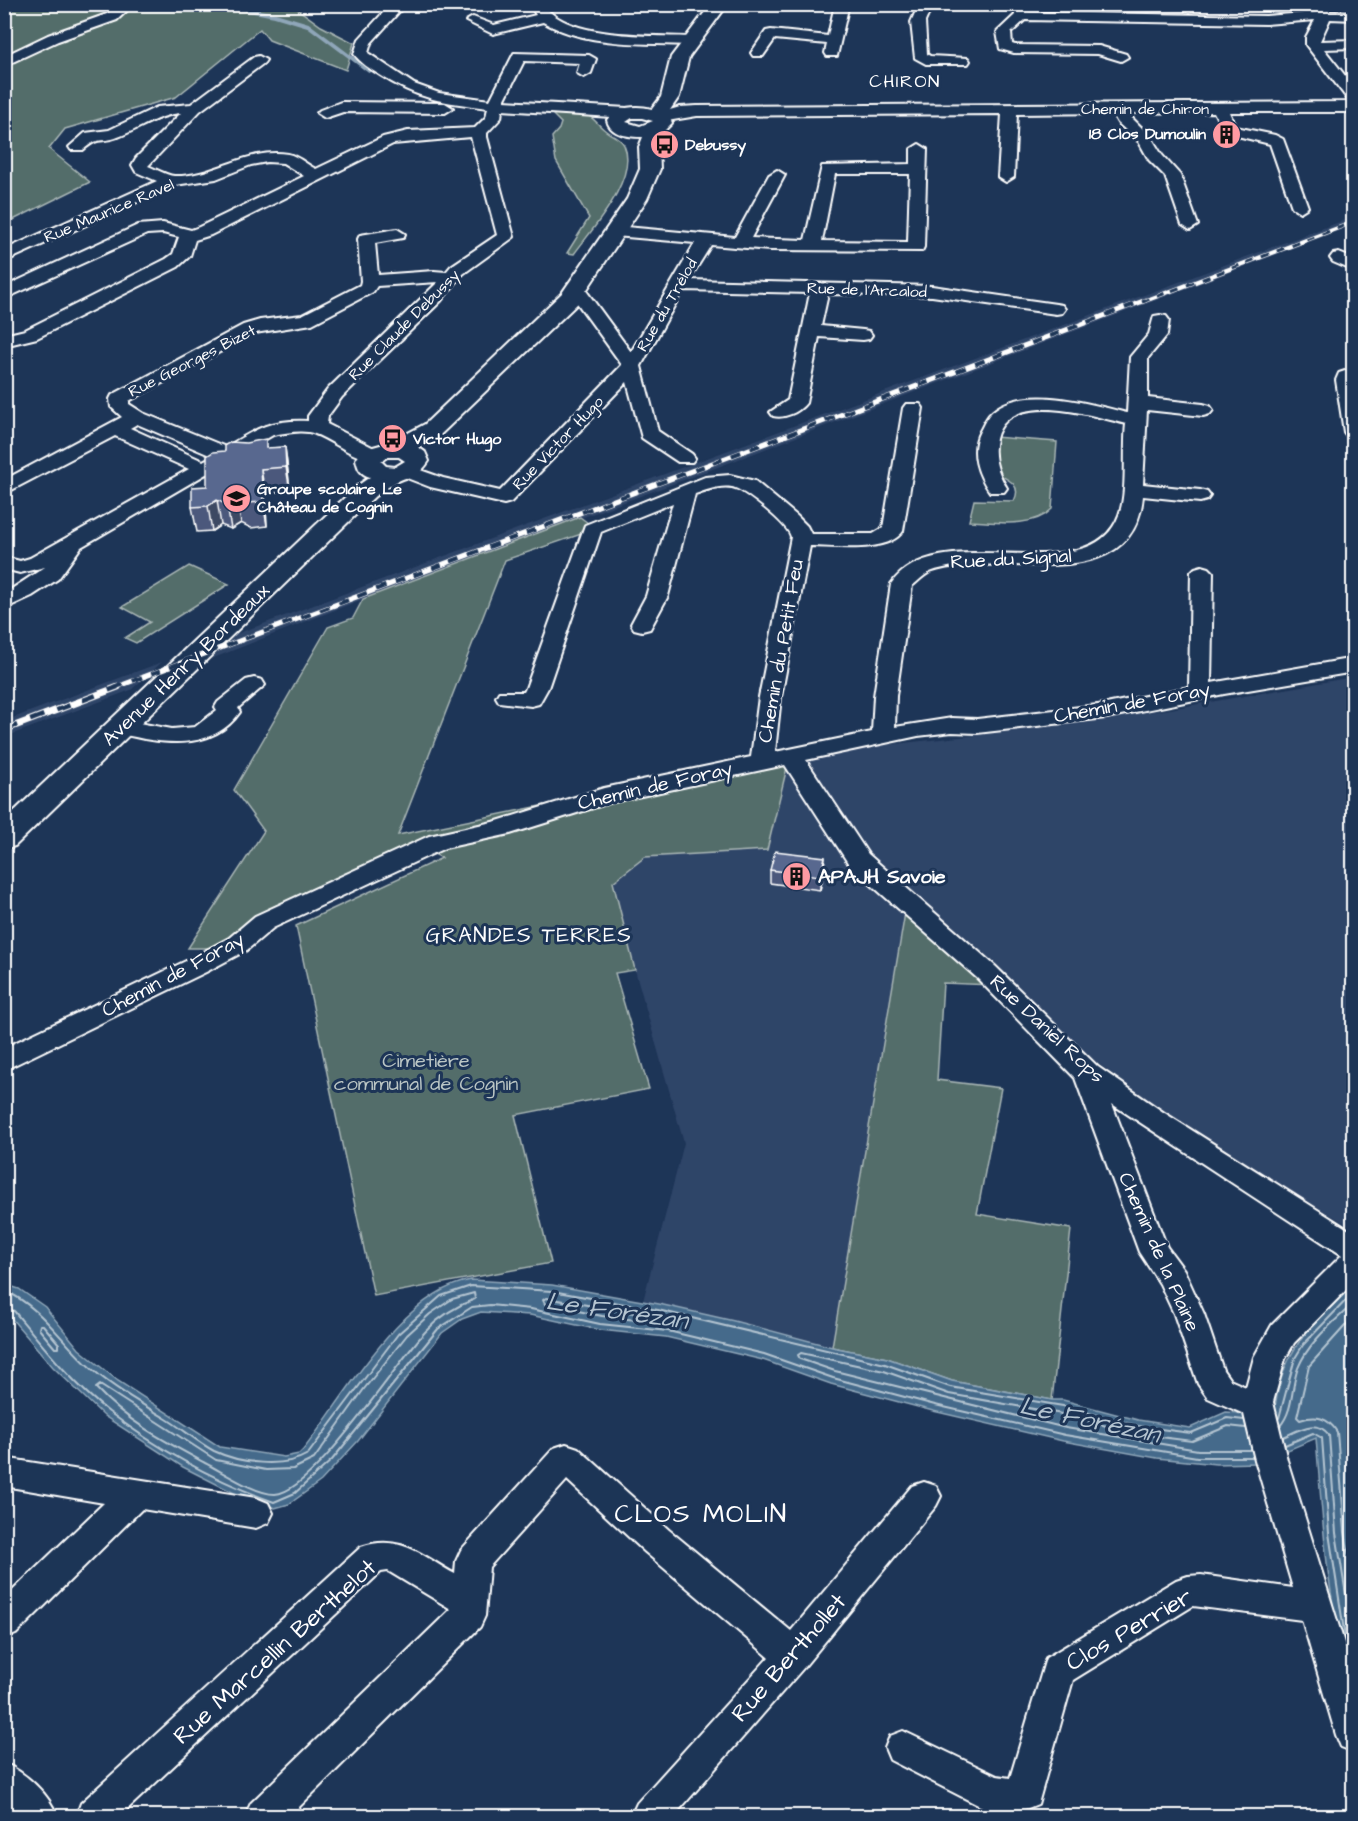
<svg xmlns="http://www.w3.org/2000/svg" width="1358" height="1821" font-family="'Architects Daughter',sans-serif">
	<rect width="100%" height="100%" fill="#1d3557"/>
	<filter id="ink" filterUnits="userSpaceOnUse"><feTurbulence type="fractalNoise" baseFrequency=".0167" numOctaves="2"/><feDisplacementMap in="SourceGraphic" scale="12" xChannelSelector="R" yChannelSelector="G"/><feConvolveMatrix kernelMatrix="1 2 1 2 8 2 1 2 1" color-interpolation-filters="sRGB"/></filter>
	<g filter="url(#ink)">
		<path fill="#2f4468" d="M 1353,217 L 1353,225 L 702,473 L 363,599 L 211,659 L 236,634 Z
			M 162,662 L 131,690 L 5,737 L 5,721 Z
			M 1353,677 L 1353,1228 L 1202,1140 L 992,985 L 905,914 L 832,1347 L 734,1321 L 643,1301 L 684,1143 L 635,970 L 613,882 L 645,857 L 767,850 L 790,755 L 969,736 L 1170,709 Z"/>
		<path fill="#536d6b" stroke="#a9b6b5" stroke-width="1.5" d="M 5,5 L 292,5 L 321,26 L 354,43 L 346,70 L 269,40 L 260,29 L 176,97 L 65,129 L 49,149 L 90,182 L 5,224 Z
			M 581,113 C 594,116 596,124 606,131 C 612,136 620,137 624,145 C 639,178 592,229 574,254 L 567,253 L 589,218 L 556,161 L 552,137 L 559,129 L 561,123 L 552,114 Z
			M 994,437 L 1057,442 L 1052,509 C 1033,529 994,522 969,521 L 974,500 L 1014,501 C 1023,484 1007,479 994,472 Z
			M 580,517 L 596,529 L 505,560 L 398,835 L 790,755 L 767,850 L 645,857 L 613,882 L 635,970 L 615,973 L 649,1089 L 515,1115 L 551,1263 L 374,1296 L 296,926 L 442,858 L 417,845 L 217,948 L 188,948 L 264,831 L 234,790 L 328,627 L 353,618 L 363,599 Z
			M 189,566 L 229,584 L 136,643 L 125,638 L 150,622 L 122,607 Z
			M 905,913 L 992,985 L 943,983 L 937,1080 L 1001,1088 L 977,1214 L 1071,1229 L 1052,1400 L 952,1381 L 887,1358 L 832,1347 Z"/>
		<path fill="#446b8b" stroke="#8fa6b9" stroke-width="1.5" d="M 471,1280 L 552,1285 L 659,1304 L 734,1321 L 832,1347 L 887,1358 L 952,1381 L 1052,1400 L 1063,1400 L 1138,1420 L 1190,1428 L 1226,1412 L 1274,1415 C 1281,1348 1310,1328 1353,1284 L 1353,1685 C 1326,1605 1323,1522 1316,1438 L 1257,1463 L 1216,1464 L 1157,1458 L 1063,1441 L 933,1411 L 831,1384 L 763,1360 L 666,1337 L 600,1330 L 530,1315 L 481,1312 L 462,1319 L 442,1333 L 358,1441 L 321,1481 L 289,1504 L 275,1508 L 242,1497 L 183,1467 L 104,1416 L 53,1367 L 5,1311 L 4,1284 L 19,1289 L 45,1307 L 79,1349 L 118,1381 L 220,1447 L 284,1457 L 299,1454 L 303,1450 C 344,1399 402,1291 471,1280 Z"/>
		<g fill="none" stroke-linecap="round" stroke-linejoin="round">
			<path stroke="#b4c4d1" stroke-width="2" d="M 4,1290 C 43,1308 61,1342 92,1369 C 114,1388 140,1403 165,1418 C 182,1428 197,1442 214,1451 C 239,1463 283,1469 308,1454 L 398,1334 L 441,1296 L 471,1286 L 552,1291 L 658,1310 L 885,1364 L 950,1387 L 1063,1406 L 1137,1426 L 1191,1433 L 1227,1418 L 1244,1420
				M 474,1293 L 475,1299 C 456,1306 440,1316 426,1331 C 397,1361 313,1493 275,1494 C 255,1494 223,1472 205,1463 C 166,1442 126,1421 96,1388 L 100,1385 L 216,1460 L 266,1470 L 293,1469 L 314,1459 L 364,1389 L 407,1335 L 430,1314 L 452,1299 Z
				M 546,1298 L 646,1315 L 648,1319 L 645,1321 L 602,1316 L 545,1304 L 543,1300 Z
				M 4,1307 L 14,1311 C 43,1346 73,1384 109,1412 C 158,1449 216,1481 274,1502 L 295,1493 L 332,1460 L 438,1329 L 472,1307 L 490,1305 L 531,1309 L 600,1324 L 668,1331 L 764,1354 L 833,1378 L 935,1405 L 1065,1435 L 1197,1457 L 1253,1457
				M 1354,1316 L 1309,1366 L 1297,1417 L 1300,1420 C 1316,1415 1328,1417 1337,1432 L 1345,1532 L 1354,1589
				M 40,1325 L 43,1325 L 59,1344 L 59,1348 L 55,1348 L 39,1329 Z
				M 1279,1418 L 1295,1358 L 1303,1345 L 1354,1292
				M 1280,1426 C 1294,1410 1291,1386 1298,1368 C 1309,1341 1334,1322 1354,1303
				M 1246,1428 L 1228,1426 L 1192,1441 L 1136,1434 L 1062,1414 L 949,1394 L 884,1371 L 801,1353 L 798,1355 L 800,1359 L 835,1371 L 1066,1428 L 1198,1450 L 1251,1450
				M 1283,1437 C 1299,1430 1316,1418 1329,1435 L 1336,1533 L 1354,1644
				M 1285,1445 L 1313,1433 L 1322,1438 L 1329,1533 L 1346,1644"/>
			<path stroke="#8fa6b9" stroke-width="4" d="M 218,4 L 275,15 L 308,25 L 369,71"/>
			<defs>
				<path id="minor" d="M 118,4 L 134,4 L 117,20 L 58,41 L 4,66 L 4,56 L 48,35 L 107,14 Z
					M 391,4 L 406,4 L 371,43 L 368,53 L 414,84 L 439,93 L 490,100 L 514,53 L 589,55 L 596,59 L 591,73 L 584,77 L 577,73 L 580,63 L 524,61 L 504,101 L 627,108 L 635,113 L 627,118 L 502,110 L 501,118 L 487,133 L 487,137 L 514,237 L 463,274 L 441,301 L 342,397 L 328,416 L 327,424 L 380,451 L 383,455 L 380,459 C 359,464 335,441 315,434 C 303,429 286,433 273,435 L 81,547 L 58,579 L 32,596 L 4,609 L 4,594 L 45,567 L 20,573 L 4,569 L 4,557 L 20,561 L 30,558 L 189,469 L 115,436 L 4,494 L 4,480 L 122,417 L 111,407 L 110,399 L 112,395 L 243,325 L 260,320 L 302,315 L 360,285 L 361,281 L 358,239 L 360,235 L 397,229 L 405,234 L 403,238 L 375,243 L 378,275 L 434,271 L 446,272 L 451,266 L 497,235 L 471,137 L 393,144 L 211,235 L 195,240 L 190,256 L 178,267 L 37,338 L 4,346 L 4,335 L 25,330 L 166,259 L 173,254 L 179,237 L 163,233 L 147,234 L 4,299 L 4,287 L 138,225 L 163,223 L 191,230 L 199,227 L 304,176 L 283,163 L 267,162 L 251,165 L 216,179 L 175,185 L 4,262 L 4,250 L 157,181 L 136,172 L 132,165 L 136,158 L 181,113 C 157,115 140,129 118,137 C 100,144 100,135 83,150 L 71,150 L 69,147 L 85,133 L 109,130 L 157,107 L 191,104 L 254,57 L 259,56 L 266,60 L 264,63 L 200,111 L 148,166 C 156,169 166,175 174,176 C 215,177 247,147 288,154 C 298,156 307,165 316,169 L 383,137 L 408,131 L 475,128 L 486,117 L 488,108 C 443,102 419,100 380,75 C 370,69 361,63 354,54 L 359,39 ZM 438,282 L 328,389 L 308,416 L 308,421 C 271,419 256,429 226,447 L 143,413 L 129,404 L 129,401 L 255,333 L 312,324 L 373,292 L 377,286 ZM 137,424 L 212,456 L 203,461 L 130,428 Z
					M 529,4 L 543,4 C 567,40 652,35 692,37 L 699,41 L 692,45 C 644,43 586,47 543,22 L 493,34 L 466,21 L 473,17 L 494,25 L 536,15 Z
					M 835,4 L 849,4 L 837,56 L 827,56 L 825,53 L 827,44 L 775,39 L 763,56 L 753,56 L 751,53 L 766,31 L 771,30 L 828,36 Z
					M 919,4 L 933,4 L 925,22 L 927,54 L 930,56 L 968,58 L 970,61 L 968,64 L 926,64 L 915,58 L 911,22 Z
					M 1014,4 L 1028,4 L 1029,12 L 1266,16 L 1317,12 L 1314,4 L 1328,4 L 1330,11 L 1354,12 L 1354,20 L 1330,19 L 1320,41 L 1354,40 L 1354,48 L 1324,49 L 1354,87 L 1354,102 L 1349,101 L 1306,45 L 1306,37 L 1315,20 L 1266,24 L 1025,20 L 1011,33 L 1012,44 L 1015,45 L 1099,46 L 1126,54 L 1128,57 L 1121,61 L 1098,54 L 1014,53 L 1000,49 L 997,32 L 1015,15 Z
					M 341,102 L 445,103 L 453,108 L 445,113 L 343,112 L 325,118 L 317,113 L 320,110 Z
					M 1354,102 L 1354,112 L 1229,112 L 1236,127 L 1275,135 L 1283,139 L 1308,207 L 1300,212 L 1292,207 L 1270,144 L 1225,133 L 1214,112 L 1127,113 L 1151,137 L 1162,155 L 1180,175 L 1198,225 L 1190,230 L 1182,225 L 1165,176 L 1149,160 L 1139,142 L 1118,123 L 1112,113 L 1017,114 L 1014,177 L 1006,182 L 998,177 L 1002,114 L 697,116 L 661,122 L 653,117 L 656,114 L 680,107 L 697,106 Z
					M 919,144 L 927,149 L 924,247 L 922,251 L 770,250 L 711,245 L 689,280 L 932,286 L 1056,304 L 1062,305 L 1065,309 L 1062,313 L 1056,314 L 932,296 L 828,294 L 821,326 L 863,330 L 869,331 L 872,335 L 869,339 L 863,340 L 819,337 L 806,403 C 799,412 785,419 773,416 L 770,412 L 788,400 L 810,293 L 683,290 L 641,366 L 658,431 L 692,454 L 695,458 L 692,462 L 678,462 L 642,438 L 627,382 L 511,502 L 504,504 L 430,487 L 399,475 L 396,471 L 399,467 L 406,465 L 443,478 L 500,491 L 622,365 L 567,289 L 570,285 L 582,285 L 631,352 L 695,243 L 615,236 L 609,235 L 607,231 L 609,227 L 615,226 L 735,237 L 769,175 L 777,170 L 785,175 L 751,238 L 805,240 L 822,166 L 911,164 L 911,149 ZM 835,174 L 910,174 L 908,242 L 822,241 Z
					M 1339,253 L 1354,259 L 1354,271 L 1333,262 L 1330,258 L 1333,254 Z
					M 1160,315 L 1166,316 L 1169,320 L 1167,335 L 1148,358 L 1148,398 L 1203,404 L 1210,406 L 1213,410 L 1210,414 L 1203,416 L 1147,410 L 1143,484 L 1200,490 L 1207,492 L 1210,496 L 1207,500 L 1200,502 L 1143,496 C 1133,603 995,547 930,572 C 924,575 918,581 912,586 L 896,696 L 895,727 L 952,718 L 977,719 L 1106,704 L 1189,687 L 1191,572 L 1195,568 L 1202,566 L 1209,568 L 1213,572 L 1211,683 L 1354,658 L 1354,672 L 1224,694 L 1106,718 L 977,733 L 952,732 L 918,736 L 806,760 L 868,854 L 995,966 L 1098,1067 L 1163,1112 L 1354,1233 L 1354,1282 L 1294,1343 L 1285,1359 L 1273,1402 L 1287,1460 L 1354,1675 L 1354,1752 L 1341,1747 L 1336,1735 L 1302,1620 L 1193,1606 L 1073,1680 L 1038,1804 C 1014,1814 1005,1816 980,1806 L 890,1760 L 885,1748 L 890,1736 L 903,1731 L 997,1776 L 1010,1778 L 1046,1658 L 1176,1580 L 1188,1576 L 1201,1575 L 1293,1588 L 1255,1460 L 1244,1414 L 1208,1398 L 1198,1384 L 1174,1314 L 1160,1284 L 1139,1252 L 1075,1078 L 977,978 L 850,866 L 785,765 L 609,803 L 510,834 L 445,848 L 273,928 L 247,950 L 206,972 L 4,1070 L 4,1048 L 188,960 L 229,938 L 255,916 L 429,836 L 497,821 L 604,788 L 751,757 L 759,697 L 791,537 C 789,525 744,489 732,487 C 718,485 708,490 695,494 L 668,596 L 650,629 L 642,631 L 634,629 L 631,624 L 646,596 L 673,503 L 601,532 L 548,688 L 539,704 L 531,706 L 499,702 L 496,697 L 499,692 L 524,692 L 526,688 L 585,525 L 705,477 L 730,475 L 755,481 L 797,516 L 807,526 L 811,534 L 873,534 L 883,528 L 903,408 L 906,404 L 920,404 L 923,408 L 903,531 C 888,554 834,546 810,546 L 781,697 L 775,752 L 872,732 L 874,696 L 891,584 C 939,515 1090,595 1119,515 C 1128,492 1123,450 1126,424 C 1092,416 1008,388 996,439 C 992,456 998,474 1007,488 L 1004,492 L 990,492 C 978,475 969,452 980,431 C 983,426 985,420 989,415 C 1019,382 1090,404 1127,413 L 1130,357 L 1149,334 L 1154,316 ZM 1112,1104 L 1342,1255 L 1272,1325 L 1254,1357 L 1246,1387 L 1230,1380 L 1223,1370 L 1204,1314 L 1184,1270 L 1167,1247 Z
					M 1354,368 L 1354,438 L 1347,436 L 1344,432 L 1336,380 L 1339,373 Z
					M 254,678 L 262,680 L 265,685 L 238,708 L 240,712 C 211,754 156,743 114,732 L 110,727 L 114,722 L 122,720 L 172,729 L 195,727 L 217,710 L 215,707 L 218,702 L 246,680 Z
					M 566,1444 L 578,1448 L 669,1530 L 791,1631 L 912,1486 L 924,1482 L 936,1486 L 941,1496 L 936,1506 L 805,1666 L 674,1816 L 631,1816 L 637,1803 L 769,1657 L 645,1552 L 567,1480 L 489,1567 L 485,1616 L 480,1627 L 290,1816 L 245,1816 L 251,1803 L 451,1609 L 388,1571 L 381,1572 L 120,1816 L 76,1816 L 81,1803 L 361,1547 C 400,1533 422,1556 455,1574 L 456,1561 L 461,1550 L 554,1448 Z
					M 4,1458 L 256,1498 L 268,1503 L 273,1513 L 268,1523 L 256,1528 L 142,1509 L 16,1634 L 4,1639 L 4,1599 L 104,1503 L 4,1486 Z
					M 4,1763 C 25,1772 50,1795 57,1816 L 14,1816 L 4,1807 Z"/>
				<path id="major" d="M 711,4 L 728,4 L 689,57 L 679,97 L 668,113 L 672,123 L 664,131 L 659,147 L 660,169 L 647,199 L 578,303 L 441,434 L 418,447 L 425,452 L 429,461 C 418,478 412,474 396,482 C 389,486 382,492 375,496 L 15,846 L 4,849 L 4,821 L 357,486 L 370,477 C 360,474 358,469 356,459 L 366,449 L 391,442 L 425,424 L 562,293 L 627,199 L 640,169 L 639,147 L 643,137 C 629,137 610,135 607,120 C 617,106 637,105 652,109 L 661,97 L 671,57 ZM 632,118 L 642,118 L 653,121 L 640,126 L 626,122 ZM 387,457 L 399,457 L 405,461 L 395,467 L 386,466 L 381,461 Z"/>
			</defs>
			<use href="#minor" stroke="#fff" stroke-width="4"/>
			<use href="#major" stroke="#fff" stroke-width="4"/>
			<use href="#minor" fill="#1d3557" fill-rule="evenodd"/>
			<use href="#major" fill="#1d3557" fill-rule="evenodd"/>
			<defs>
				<path id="rail-far2" d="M 1142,302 L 1354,222"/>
				<path id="rail-far1" d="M 114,688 L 1146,300"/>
				<path id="rail" d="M 4,730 L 118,687"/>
			</defs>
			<use href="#rail-far2" stroke="#fff" stroke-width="4.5"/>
			<use href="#rail-far1" stroke="#fff" stroke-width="5"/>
			<use href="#rail" stroke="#fff" stroke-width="7"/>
			<use href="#rail-far2" stroke="#1d3557" stroke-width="3" stroke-dasharray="8" stroke-linecap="butt"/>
			<use href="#rail-far1" stroke="#1d3557" stroke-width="4" stroke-dasharray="10" stroke-linecap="butt"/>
			<use href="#rail" stroke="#1d3557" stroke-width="4.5" stroke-dasharray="14" stroke-linecap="butt"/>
		</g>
		<path fill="#4c597b" stroke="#fff" stroke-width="1.5" d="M 285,447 L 290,491 L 265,493 L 267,526 L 251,528 L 241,523 L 231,529 L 221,525 L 212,531 L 197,532 L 192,507 L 207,486 L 225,451 Z
			M 770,870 L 824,871 L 820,890 L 770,883 Z"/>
		<path fill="#3e4964" stroke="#fff" stroke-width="1.5" d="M 285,447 L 288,471 L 290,491 L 286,467 Z
			M 261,469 L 265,493 L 267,526 L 263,502 Z
			M 237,499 L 241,523 L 231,529 L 227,505 Z
			M 217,500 L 221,525 L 212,531 L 208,506 Z
			M 825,857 L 824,871 L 820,890 L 820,876 Z"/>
		<path fill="#58688f" stroke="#fff" stroke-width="1.5" d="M 266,439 L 266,448 L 285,447 L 286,467 L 261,469 L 263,502 L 247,503 L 237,499 L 227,505 L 217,500 L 208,506 L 192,507 L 192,487 L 207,486 L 207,456 L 213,452 L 225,451 L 225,445 L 231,442 L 246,443 Z
			M 775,851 L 825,857 L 820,876 L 770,870 Z"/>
	</g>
	<defs>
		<symbol id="building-disc" viewBox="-11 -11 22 22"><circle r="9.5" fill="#ff9aa2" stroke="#1d3557"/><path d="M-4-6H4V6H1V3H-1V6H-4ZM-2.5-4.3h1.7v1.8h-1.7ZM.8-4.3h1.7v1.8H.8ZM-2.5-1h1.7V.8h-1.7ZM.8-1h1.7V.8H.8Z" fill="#111"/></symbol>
		<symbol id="bus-disc" viewBox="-11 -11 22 22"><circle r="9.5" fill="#ff9aa2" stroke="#1d3557"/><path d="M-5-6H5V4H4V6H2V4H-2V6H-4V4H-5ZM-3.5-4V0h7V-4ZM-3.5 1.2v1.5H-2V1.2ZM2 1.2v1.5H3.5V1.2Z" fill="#111"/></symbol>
		<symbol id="school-disc" viewBox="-11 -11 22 22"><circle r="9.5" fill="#ff9aa2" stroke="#1d3557"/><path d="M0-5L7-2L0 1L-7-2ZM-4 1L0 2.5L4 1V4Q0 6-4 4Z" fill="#111"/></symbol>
	</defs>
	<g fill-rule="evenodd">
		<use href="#building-disc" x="1210" y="118" width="33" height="33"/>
		<use href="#bus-disc" x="648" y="128" width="33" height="33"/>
		<use href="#bus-disc" x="376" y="422" width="33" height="33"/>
		<use href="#school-disc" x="220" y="482" width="33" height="33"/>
		<use href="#building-disc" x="780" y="860" width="33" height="33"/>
	</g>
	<g text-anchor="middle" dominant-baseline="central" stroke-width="6" stroke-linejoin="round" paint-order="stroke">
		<g font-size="16" fill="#fff" stroke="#1d3557">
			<text x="1145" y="109">Chemin de Chiron</text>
			<text transform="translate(109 211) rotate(-23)">Rue Maurice Ravel</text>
			<text transform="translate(867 290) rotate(2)">Rue de l'Arcalod</text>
			<text transform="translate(667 305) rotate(-60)">Rue du Trélod</text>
			<text transform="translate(404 325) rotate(-45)">Rue Claude Debussy</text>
			<text transform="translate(192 361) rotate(-27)">Rue Georges Bizet</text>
			<text transform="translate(558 443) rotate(-46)">Rue Victor Hugo</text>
		</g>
		<g font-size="16" font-weight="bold" fill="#fff" stroke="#1d3557" text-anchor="start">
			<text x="1206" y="134" text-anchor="end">18 Clos Dumoulin</text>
			<text x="685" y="145">Debussy</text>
			<text x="413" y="439">Victor Hugo</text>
			<text x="257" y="489">Groupe scolaire Le<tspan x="257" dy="18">Château de Cognin</tspan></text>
		</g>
		<g font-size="18" letter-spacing="1.5" fill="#fff" stroke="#1d3557">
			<text x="905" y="81">CHIRON</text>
		</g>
		<g font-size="20" fill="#fff" stroke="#1d3557">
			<text transform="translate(1011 559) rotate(-3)">Rue du Signal</text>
			<text transform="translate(781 651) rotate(-80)">Chemin du Petit Feu</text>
			<text transform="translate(186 665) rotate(-44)">Avenue Henry Bordeaux</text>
			<text transform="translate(1132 703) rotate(-10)">Chemin de Foray</text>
			<text transform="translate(655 786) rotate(-13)">Chemin de Foray</text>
			<text transform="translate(173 975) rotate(-28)">Chemin de Foray</text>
			<text transform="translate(1047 1029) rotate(43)">Rue Daniel Rops</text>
			<text transform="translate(1159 1252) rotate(66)">Chemin de la Plaine</text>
		</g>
		<g font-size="20" font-weight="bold" fill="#fff" stroke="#1d3557" text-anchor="start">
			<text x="818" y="877">APAJH Savoie</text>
		</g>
		<g font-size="20" fill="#bac5c4" stroke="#1d3557">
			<text x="426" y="1061">Cimetière<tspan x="426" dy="23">communal de Cognin</tspan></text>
		</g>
		<g font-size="21" letter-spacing="1.5" fill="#fff" stroke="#1d3557">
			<text x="529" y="935">GRANDES TERRES</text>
		</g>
		<g font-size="24" fill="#fff" stroke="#1d3557">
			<text transform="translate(1129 1630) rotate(-30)">Clos Perrier</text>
			<text transform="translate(275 1652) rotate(-42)">Rue Marcellin Berthelot</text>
			<text transform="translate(789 1658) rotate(-49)">Rue Berthollet</text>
		</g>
		<g font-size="26" font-style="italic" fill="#b4c4d1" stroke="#1d3557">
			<text transform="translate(617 1311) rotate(8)">Le Forézan</text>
			<text transform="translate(1090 1420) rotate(12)">Le Forézan</text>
		</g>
		<g font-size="26" letter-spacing="1.5" fill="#fff" stroke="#1d3557">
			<text x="701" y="1514">CLOS MOLIN</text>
		</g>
	</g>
	<rect width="1358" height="1821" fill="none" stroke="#1d3557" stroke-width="24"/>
	<rect x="12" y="12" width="1334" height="1797" fill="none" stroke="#fff" stroke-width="2" filter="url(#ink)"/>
</svg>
